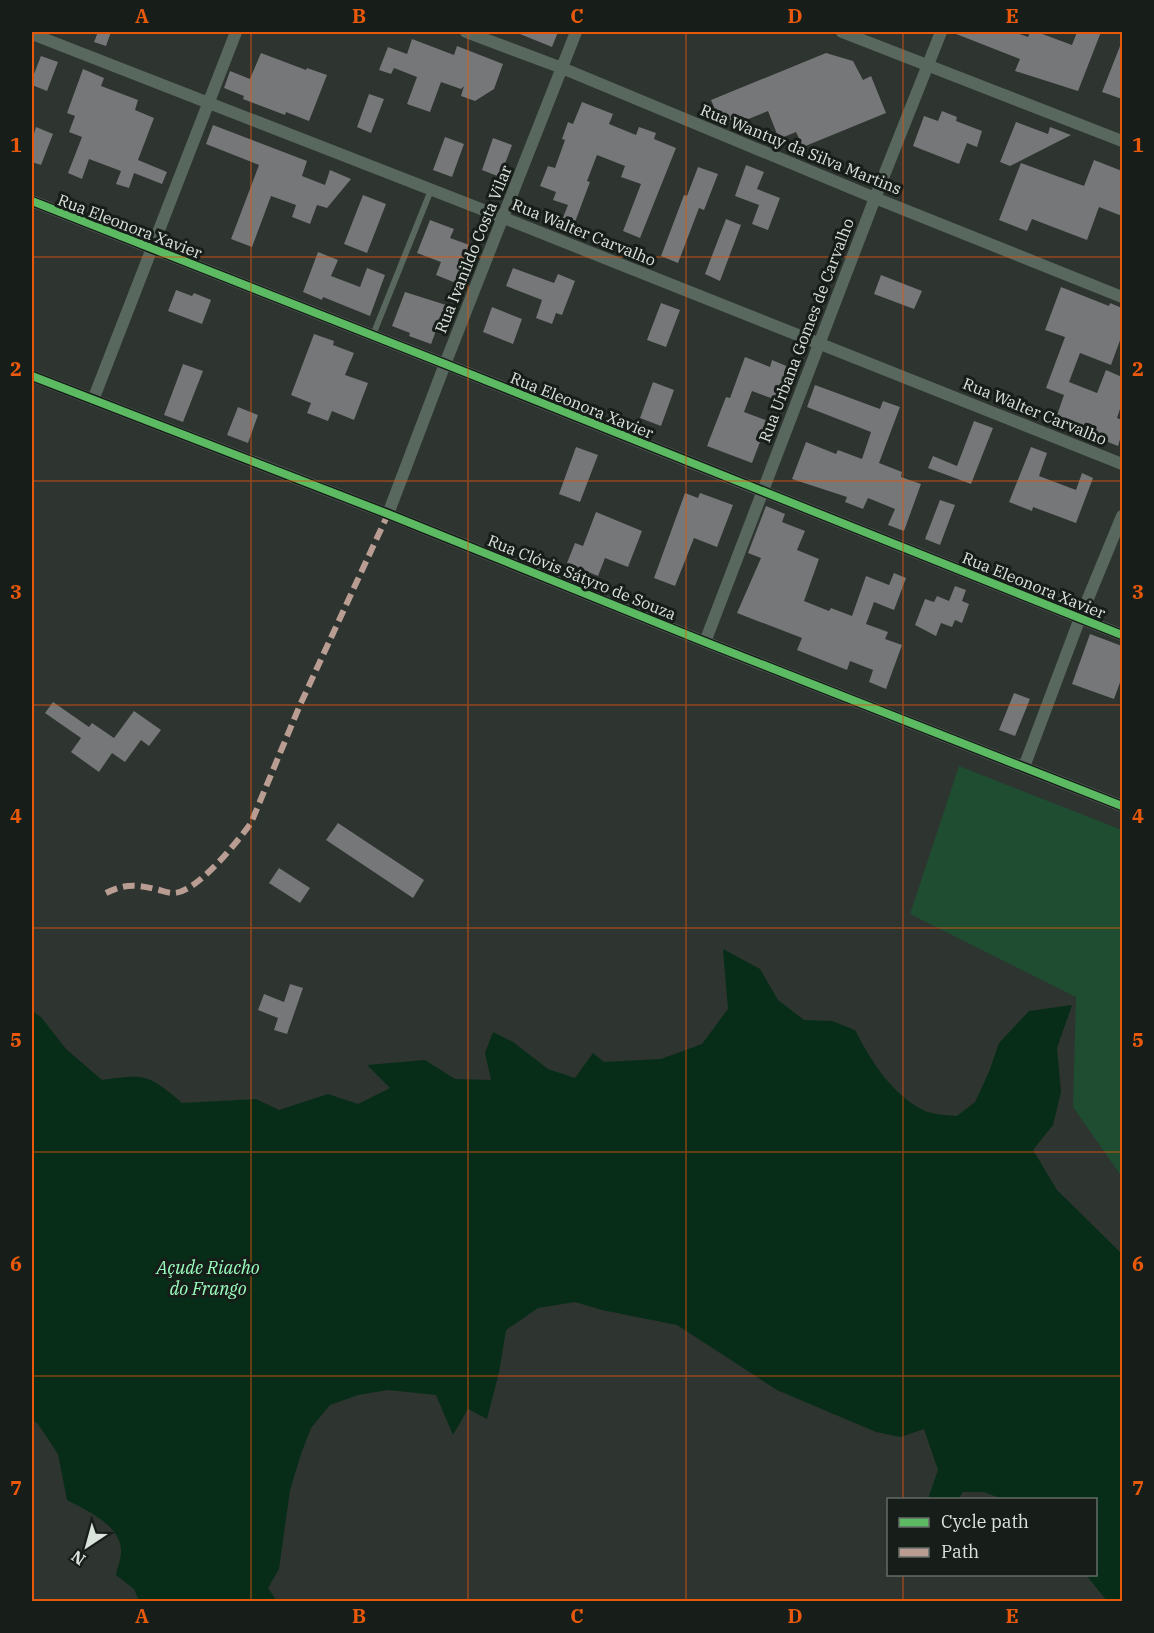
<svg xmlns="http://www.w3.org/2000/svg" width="1154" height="1633" font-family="'IBM Plex Serif',serif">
	<rect width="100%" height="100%" fill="#2e342f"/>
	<path fill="#1e4d32" d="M 959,766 L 1122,830 L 1122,1177 L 1073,1107 L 1076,997 L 910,914 Z"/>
	<path fill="#072d18" d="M 723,949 L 760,969 L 778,1000 L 804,1020 L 832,1021 L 855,1030 C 871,1061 892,1095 925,1111 C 934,1115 947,1115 957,1116 L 975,1102 L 989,1072 L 999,1043 L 1029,1011 L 1072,1005 L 1057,1048 L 1061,1092 L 1053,1125 L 1033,1150 L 1057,1190 L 1122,1254 L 1122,1601 L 1107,1601 L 1086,1575 L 1096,1574 L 1096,1500 L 1002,1499 L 984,1492 L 963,1492 L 958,1499 L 928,1499 L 938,1470 L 924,1429 L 901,1437 L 876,1432 L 777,1390 L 677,1325 L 602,1310 L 575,1302 L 538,1308 L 506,1330 L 499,1372 L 487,1419 L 468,1409 L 453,1435 L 436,1395 L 388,1390 L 358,1395 L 330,1405 L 311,1428 L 301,1454 L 290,1490 L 279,1569 L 268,1588 L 277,1601 L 139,1601 L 134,1589 L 116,1575 C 117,1568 121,1560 121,1553 C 123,1526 86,1510 67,1500 L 58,1454 L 38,1424 L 32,1420 L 32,1011 L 41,1017 L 66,1049 L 102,1080 C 146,1074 148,1074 182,1103 L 256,1099 L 279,1110 L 328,1094 L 358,1104 L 390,1088 L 367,1065 L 425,1060 L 455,1079 L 491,1080 L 485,1053 L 493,1032 L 513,1042 L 548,1069 L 575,1078 L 593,1053 L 604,1062 L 661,1059 L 702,1044 L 728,1009 Z"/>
	<path fill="#757778" d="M 98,32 L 111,32 L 106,46 L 94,42 Z
		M 515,32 L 558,32 L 552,47 Z
		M 951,32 L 1014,32 L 1028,37 L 1030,32 L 1037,32 L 1072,45 L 1077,32 L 1101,32 L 1078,91 L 1015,71 L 1020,59 Z
		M 412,39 L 454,55 L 457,46 L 503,64 L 494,89 L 475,101 L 461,96 L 464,86 L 461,89 L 441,82 L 430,112 L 407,104 L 417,77 L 394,68 L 391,74 L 379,70 L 388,47 L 407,54 Z
		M 1122,41 L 1122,99 L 1102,92 Z
		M 261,53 L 306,70 L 307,68 L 327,75 L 309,121 L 286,112 L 285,115 L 243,99 L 244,96 L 224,88 L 230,71 L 250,79 Z
		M 826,53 L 853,61 L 863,80 L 871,76 L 886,113 L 803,147 L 796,132 L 779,139 L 768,111 L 741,122 L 739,116 L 730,120 L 728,114 L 718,117 L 711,100 Z
		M 41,56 L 58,62 L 47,91 L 32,85 L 32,79 Z
		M 83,69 L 104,78 L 101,86 L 138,100 L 135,110 L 154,118 L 138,160 L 167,172 L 162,184 L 134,173 L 129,188 L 116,184 L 121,171 L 89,159 L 82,179 L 68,173 L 82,137 L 69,132 L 75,116 L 67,113 Z
		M 369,94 L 384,99 L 371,133 L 357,127 Z
		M 582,102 L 613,114 L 609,124 L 636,135 L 639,127 L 656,133 L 654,139 L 676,148 L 640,238 L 623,231 L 641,184 L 621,177 L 625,166 L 597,155 L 587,181 L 590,182 L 572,230 L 560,225 L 568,205 L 553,200 L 556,192 L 540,186 L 548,166 L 555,168 L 565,140 L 562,139 L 568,122 L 573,124 Z
		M 942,111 L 957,117 L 956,121 L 982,131 L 977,147 L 967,143 L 959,164 L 913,146 L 924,116 L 938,121 Z
		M 1016,122 L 1048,134 L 1050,127 L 1071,135 L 1010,166 L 1000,162 Z
		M 213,125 L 307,161 L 302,176 L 325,185 L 330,170 L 351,179 L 327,208 L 317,205 L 310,224 L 292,217 L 296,205 L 271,196 L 252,247 L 231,239 L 259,165 L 206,144 Z
		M 36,127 L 53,134 L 41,165 L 32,162 L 32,140 Z
		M 445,137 L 464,144 L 452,177 L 433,170 Z
		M 493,138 L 512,145 L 500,177 L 482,170 Z
		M 1094,160 L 1122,171 L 1122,216 L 1099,207 L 1087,240 L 1032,219 L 1027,231 L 999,220 L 1021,163 L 1084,186 Z
		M 746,165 L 764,172 L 757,189 L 780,198 L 768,230 L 752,224 L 759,205 L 735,196 Z
		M 698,167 L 718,174 L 704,210 L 699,208 L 678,263 L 661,256 L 684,195 L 687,196 Z
		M 363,195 L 386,204 L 367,253 L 344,244 Z
		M 726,219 L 741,225 L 720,281 L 705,274 Z
		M 430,220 L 454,229 L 450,238 L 475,247 L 461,285 L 436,275 L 441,262 L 417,253 Z
		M 318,252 L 338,260 L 331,276 L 360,287 L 367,268 L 385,275 L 370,316 L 323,297 L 322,300 L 303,292 Z
		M 513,268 L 554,283 L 558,274 L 575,281 L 562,315 L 556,313 L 552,324 L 536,318 L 542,300 L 506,286 Z
		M 881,275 L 922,291 L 914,309 L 874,294 Z
		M 1061,287 L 1109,306 L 1110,303 L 1122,308 L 1122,335 L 1111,365 L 1080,353 L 1069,382 L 1097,393 L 1106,370 L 1122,377 L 1122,403 L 1117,418 L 1122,420 L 1122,433 L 1118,446 L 1055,421 L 1064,395 L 1046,388 L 1065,337 L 1045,330 Z
		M 176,290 L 192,296 L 194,293 L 211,300 L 202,324 L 168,311 Z
		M 405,292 L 446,305 L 431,344 L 409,336 L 410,333 L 392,326 Z
		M 661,303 L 680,310 L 666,347 L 647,340 Z
		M 492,307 L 522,319 L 513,344 L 483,332 Z
		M 314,334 L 334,341 L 333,345 L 354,353 L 345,375 L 368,383 L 354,420 L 332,411 L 328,421 L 307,413 L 311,403 L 291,395 Z
		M 745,357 L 770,367 L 772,360 L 791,368 L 779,401 L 752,391 L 744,412 L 768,421 L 752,463 L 707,446 L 726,397 L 730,398 Z
		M 183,364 L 203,371 L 183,422 L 164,415 Z
		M 653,382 L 674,390 L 661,426 L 640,418 Z
		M 815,385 L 880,409 L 883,401 L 900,407 L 879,463 L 902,472 L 901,477 L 921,484 L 904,531 L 888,525 L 895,509 L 868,498 L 863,509 L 845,502 L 847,497 L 792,479 L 806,442 L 836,454 L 838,450 L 862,459 L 871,432 L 807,407 Z
		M 238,407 L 258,415 L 248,443 L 227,435 Z
		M 974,421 L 993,428 L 971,484 L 928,468 L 933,456 L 957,466 Z
		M 576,447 L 598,455 L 580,502 L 559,494 Z
		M 1031,447 L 1047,453 L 1039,476 L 1076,490 L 1082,473 L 1093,478 L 1076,523 L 1033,507 L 1032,511 L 1009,502 Z
		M 685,493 L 698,498 L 700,493 L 733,505 L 717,547 L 694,538 L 675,586 L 654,578 Z
		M 940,500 L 955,505 L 940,545 L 925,539 Z
		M 766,506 L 785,514 L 782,522 L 805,531 L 797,550 L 819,559 L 804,601 L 829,611 L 831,608 L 852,616 L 866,576 L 889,585 L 894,573 L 906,578 L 894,610 L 874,602 L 866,624 L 888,632 L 885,639 L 902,645 L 886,689 L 869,682 L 873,670 L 850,661 L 847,670 L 797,650 L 802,638 L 737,613 L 761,558 L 748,553 Z
		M 596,512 L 642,531 L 628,567 L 605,558 L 598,576 L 567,563 L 575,543 L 583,546 Z
		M 955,586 L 966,590 L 962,601 L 969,604 L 962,623 L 955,620 L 952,627 L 941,623 L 936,636 L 915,625 L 925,599 L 934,602 L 937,596 L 949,601 Z
		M 1090,634 L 1122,646 L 1122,677 L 1114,699 L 1072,684 Z
		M 1014,693 L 1030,699 L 1015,736 L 999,730 Z
		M 53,702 L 89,727 L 92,723 L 114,738 L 134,711 L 161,730 L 149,746 L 141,740 L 125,762 L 112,753 L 99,772 L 71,752 L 81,738 L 45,713 Z
		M 338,823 L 424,880 L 413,898 L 326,840 Z
		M 279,868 L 310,888 L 300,903 L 269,883 Z
		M 290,984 L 303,988 L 287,1034 L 274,1030 L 278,1018 L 258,1010 L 264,994 L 284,1002 Z"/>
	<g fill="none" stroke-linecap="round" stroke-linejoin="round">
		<path stroke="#58685e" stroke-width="6" d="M 373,335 L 431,190"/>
		<path stroke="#58685e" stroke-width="12" d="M 466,32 L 562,68 L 875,198 L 1122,297
			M 842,32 L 1122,141
			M 32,34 L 504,218 L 1122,464
			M 32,201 L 445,364 L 1122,635
			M 32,376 L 388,514 L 705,642 L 1122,806
			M 93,400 L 236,32
			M 388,514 L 445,364 L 576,32
			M 705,642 L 875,198 L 941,32
			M 1024,767 L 1080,618 L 1122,516"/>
		<path stroke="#b99d93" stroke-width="6" stroke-dasharray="12 6" stroke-linecap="butt" d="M 106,893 C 124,884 135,884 155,889 C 161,890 167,893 173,893 C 196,894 238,841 251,823 L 300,705 L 388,514"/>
		<defs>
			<path id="cycleway" d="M 32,201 L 445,364 L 1122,635
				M 32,376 L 388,514 L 705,642 L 1122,806"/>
		</defs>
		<use href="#cycleway" stroke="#171d19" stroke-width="11"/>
		<use href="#cycleway" stroke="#5cba63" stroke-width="8"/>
	</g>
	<path fill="none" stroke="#e8590c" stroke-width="1.5" stroke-opacity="0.55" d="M 251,32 L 251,1602M 468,32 L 468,1602M 686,32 L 686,1602M 903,32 L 903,1500M 32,257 L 1122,257M 32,481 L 1122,481M 32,705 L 1122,705M 32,928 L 1122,928M 32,1152 L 1122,1152M 32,1376 L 1122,1376M 903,1574 L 903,1602"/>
	<g text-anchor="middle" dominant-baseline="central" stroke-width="6" stroke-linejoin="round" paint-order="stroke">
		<g font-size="16" fill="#dbe3dd" stroke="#171d19">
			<text transform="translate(801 149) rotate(22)">Rua Wantuy da Silva Martins</text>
			<text transform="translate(130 226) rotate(21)">Rua Eleonora Xavier</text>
			<text transform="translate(584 232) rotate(22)">Rua Walter Carvalho</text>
			<text transform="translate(473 249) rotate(-68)">Rua Ivanildo Costa Vilar</text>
			<text transform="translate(806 330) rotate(-69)">Rua Urbana Gomes de Carvalho</text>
			<text transform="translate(582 405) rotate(22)">Rua Eleonora Xavier</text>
			<text transform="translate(1035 411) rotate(22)">Rua Walter Carvalho</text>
			<text transform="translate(582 577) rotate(22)">Rua Clóvis Sátyro de Souza</text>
			<text transform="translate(1034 585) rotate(22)">Rua Eleonora Xavier</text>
		</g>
		<g font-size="18" font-style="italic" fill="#9afebe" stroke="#171d19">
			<text x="208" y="1267">Açude Riacho<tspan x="208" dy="21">do Frango</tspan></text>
		</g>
	</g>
	<rect width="1154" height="1633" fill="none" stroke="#171d19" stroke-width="66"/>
	<rect x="887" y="1498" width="210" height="78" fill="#171d19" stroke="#656c67" stroke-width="1.5"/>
	<rect x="899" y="1518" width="30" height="9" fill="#5cba63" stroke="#656c67" stroke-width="1.5"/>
	<text x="941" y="1528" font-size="18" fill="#dbe3dd">Cycle path</text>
	<rect x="899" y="1548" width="30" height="9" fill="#b99d93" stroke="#656c67" stroke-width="1.5"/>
	<text x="941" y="1558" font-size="18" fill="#dbe3dd">Path</text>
	<g transform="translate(87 1546) rotate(216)" stroke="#171d19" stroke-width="4.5" paint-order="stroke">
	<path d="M0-4.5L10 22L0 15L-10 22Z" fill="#dbe3dd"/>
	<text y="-9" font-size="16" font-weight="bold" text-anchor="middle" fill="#dbe3dd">N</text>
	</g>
	<rect x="33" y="33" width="1088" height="1567" fill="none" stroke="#e8590c" stroke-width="2"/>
	<g font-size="20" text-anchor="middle" font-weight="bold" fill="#e8590c">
		<text x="142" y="23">A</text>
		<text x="359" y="23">B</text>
		<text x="577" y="23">C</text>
		<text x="795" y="23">D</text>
		<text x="1012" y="23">E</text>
		<text x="16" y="152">1</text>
		<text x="1138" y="152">1</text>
		<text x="16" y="376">2</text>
		<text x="1138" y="376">2</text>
		<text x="16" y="599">3</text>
		<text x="1138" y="599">3</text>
		<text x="16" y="823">4</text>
		<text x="1138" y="823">4</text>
		<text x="16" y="1047">5</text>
		<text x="1138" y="1047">5</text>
		<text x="16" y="1271">6</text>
		<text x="1138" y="1271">6</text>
		<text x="16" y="1495">7</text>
		<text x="1138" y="1495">7</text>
		<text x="142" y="1623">A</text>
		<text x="359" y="1623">B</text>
		<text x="577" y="1623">C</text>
		<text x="795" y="1623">D</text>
		<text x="1012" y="1623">E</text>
	</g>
</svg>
